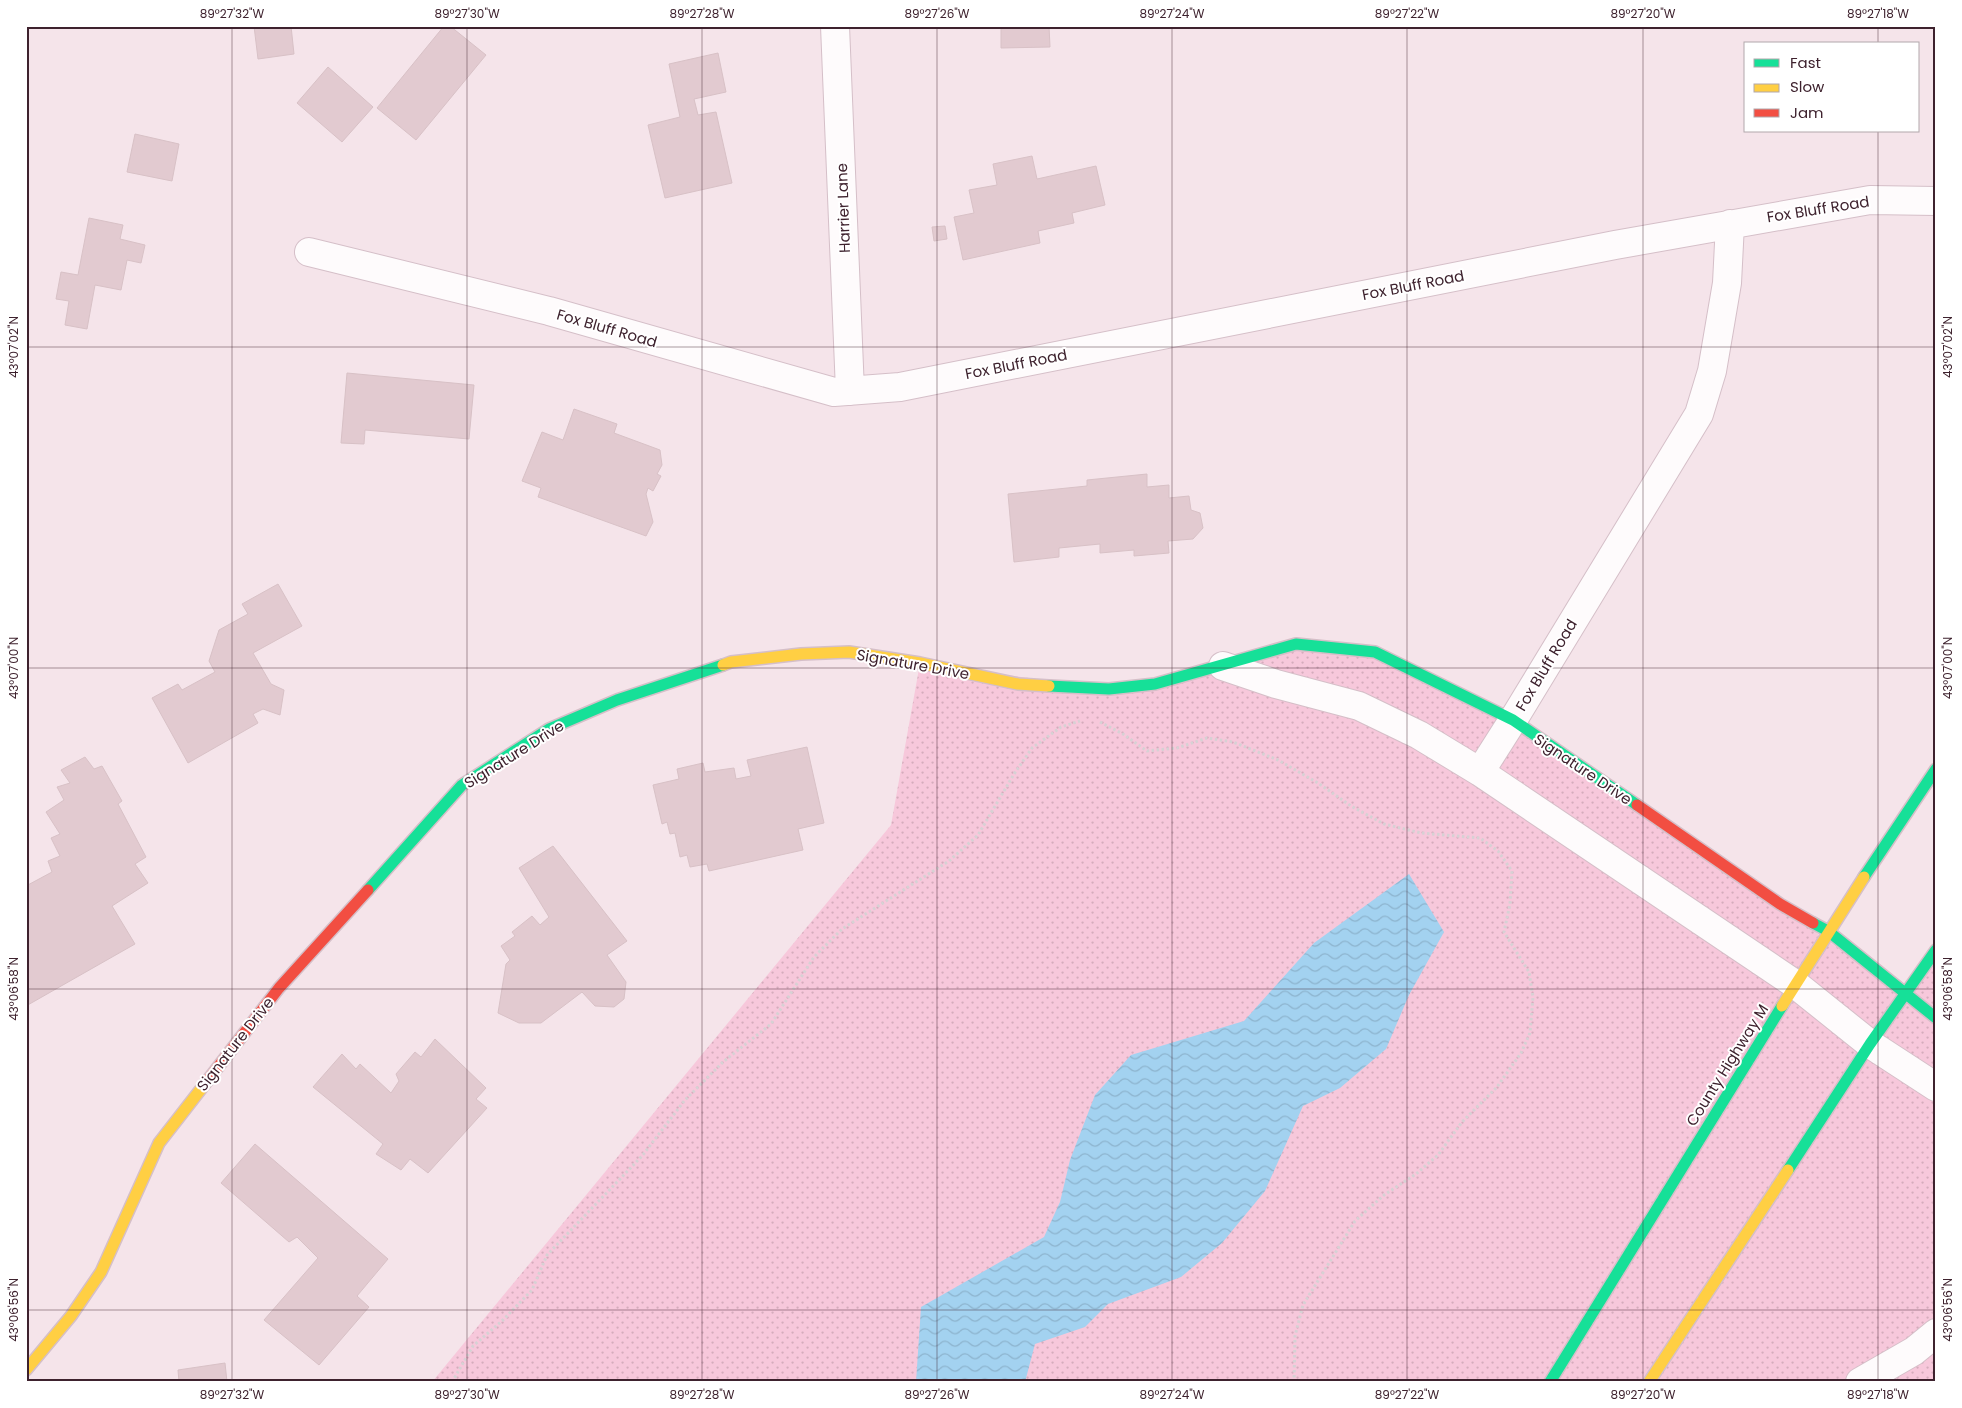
<svg xmlns="http://www.w3.org/2000/svg" width="1962" height="1408" font-family="Poppins,sans-serif">
	<defs>
		<pattern id="grass-dots" width="8" height="8" patternUnits="userSpaceOnUse" patternTransform="scale(1.25)"><rect width="8" height="8" fill="#f7c8db"/><path d="M2 2h.1M6 6h.1" fill="none" stroke="#d5acbc" stroke-width="1.8" stroke-linecap="round"/></pattern>
		<pattern id="water-waves" width="16" height="10" patternUnits="userSpaceOnUse" patternTransform="scale(1.25)"><rect width="16" height="10" fill="#a3d2f0"/><path d="M0 5q4-4 8 0t8 0" fill="none" stroke="#8db4ce"/></pattern>
	</defs>
	<rect width="100%" height="100%" fill="#f5e4ea"/>
	<path fill="url(#grass-dots)" d="M 1296,644 L 1375,652 L 1513,720 L 1905,995 L 1936,950 L 1936,1382 L 432,1382 L 891,825 L 920,663 L 1109,689 Z"/>
	<path fill="url(#water-waves)" d="M 1409,874 L 1444,932 L 1409,995 L 1386,1049 L 1340,1088 L 1303,1106 L 1265,1191 L 1222,1243 L 1181,1277 L 1108,1304 L 1085,1327 L 1035,1344 L 1025,1382 L 916,1382 L 921,1307 L 1044,1237 L 1060,1202 L 1070,1160 L 1095,1095 L 1131,1055 L 1244,1021 L 1314,943 Z"/>
	<path fill="#e2cad0" stroke="#d8c1c6" d="M 254,26 L 291,26 L 294,54 L 258,59 Z
		M 444,26 L 450,26 L 486,55 L 416,140 L 377,108 Z
		M 1001,26 L 1049,26 L 1050,47 L 1001,48 Z
		M 718,53 L 726,92 L 694,99 L 698,115 L 716,112 L 732,183 L 665,198 L 648,125 L 680,117 L 669,64 Z
		M 328,67 L 373,107 L 342,142 L 297,103 Z
		M 135,134 L 179,144 L 172,181 L 127,172 Z
		M 1032,156 L 1037,179 L 1096,166 L 1105,205 L 1072,213 L 1074,223 L 1038,231 L 1040,243 L 963,260 L 954,217 L 974,213 L 969,190 L 997,185 L 993,164 Z
		M 89,218 L 123,225 L 120,239 L 145,245 L 141,263 L 127,260 L 121,290 L 95,285 L 87,329 L 65,325 L 69,301 L 56,299 L 61,272 L 78,275 Z
		M 945,226 L 947,239 L 934,241 L 932,227 Z
		M 347,373 L 474,385 L 469,439 L 365,430 L 364,444 L 341,443 Z
		M 574,409 L 617,424 L 614,433 L 660,450 L 662,465 L 657,474 L 661,476 L 653,491 L 648,488 L 646,494 L 653,522 L 646,536 L 538,497 L 541,488 L 522,481 L 542,432 L 563,440 Z
		M 1147,474 L 1147,487 L 1169,485 L 1169,498 L 1189,496 L 1191,510 L 1200,513 L 1203,528 L 1193,539 L 1168,541 L 1169,553 L 1134,556 L 1134,550 L 1100,553 L 1100,544 L 1059,548 L 1059,557 L 1014,562 L 1008,494 L 1087,486 L 1087,480 Z
		M 278,584 L 302,626 L 253,653 L 271,684 L 284,690 L 280,715 L 263,709 L 253,714 L 258,723 L 188,763 L 152,698 L 178,684 L 182,690 L 215,672 L 209,661 L 219,630 L 248,614 L 242,604 Z
		M 807,747 L 824,823 L 798,829 L 803,850 L 709,871 L 707,864 L 690,867 L 687,855 L 680,857 L 675,833 L 670,834 L 667,822 L 662,824 L 653,785 L 679,779 L 677,769 L 703,763 L 705,772 L 734,768 L 736,779 L 751,776 L 747,760 Z
		M 85,757 L 94,769 L 102,766 L 122,801 L 118,804 L 146,857 L 135,864 L 148,883 L 112,906 L 135,944 L 26,1006 L 26,886 L 52,872 L 48,861 L 60,856 L 51,838 L 60,834 L 46,812 L 64,800 L 57,787 L 70,783 L 61,770 Z
		M 553,846 L 627,941 L 607,955 L 626,982 L 624,999 L 614,1007 L 595,1006 L 582,992 L 541,1023 L 519,1023 L 498,1013 L 506,964 L 510,960 L 501,946 L 515,936 L 512,932 L 532,916 L 540,925 L 549,917 L 519,868 Z
		M 435,1039 L 486,1088 L 476,1099 L 487,1108 L 428,1173 L 410,1159 L 401,1170 L 376,1154 L 383,1144 L 313,1087 L 342,1054 L 356,1069 L 360,1064 L 391,1093 L 399,1081 L 396,1074 L 415,1052 L 421,1057 Z
		M 255,1144 L 388,1259 L 357,1296 L 369,1307 L 319,1365 L 264,1320 L 318,1258 L 297,1237 L 289,1242 L 221,1183 Z
		M 225,1363 L 227,1382 L 179,1382 L 178,1370 Z"/>
	<g fill="none" stroke-linecap="round" stroke-linejoin="round">
		<defs>
			<path id="street" d="M 835,26 L 850,391
				M 309,252 L 549,311 L 834,392 L 900,387 L 1615,245 L 1870,200 L 1936,201
				M 1223,666 L 1276,684 L 1359,706 L 1419,735 L 1480,772 L 1795,984 L 1870,1044 L 1936,1087
				M 1480,772 L 1513,720 L 1699,414 L 1712,371 L 1727,283 L 1730,224
				M 1860,1382 L 1914,1351 L 1936,1333"/>
			<path id="fast" d="M 1049,686 L 1109,689 L 1155,684 L 1296,644 L 1375,652 L 1513,720 L 1637,805
				M 1864,877 L 1936,769
				M 368,890 L 462,785 L 549,729 L 617,700 L 723,665
				M 1813,923 L 1828,931 L 1936,1018
				M 1788,1170 L 1870,1044 L 1936,950
				M 1550,1382 L 1782,1006"/>
			<path id="slow" d="M 723,665 L 731,662 L 801,654 L 849,652 L 920,663 L 1018,684 L 1049,686
				M 1782,1006 L 1864,877
				M 26,1370 L 71,1316 L 101,1272 L 159,1143 L 208,1080
				M 1649,1382 L 1788,1170"/>
			<path id="jam" d="M 1637,805 L 1780,904 L 1813,923
				M 208,1080 L 279,988 L 368,890"/>
		</defs>
		<use href="#street" stroke="#d5bfc8" stroke-width="30"/>
		<use href="#fast" stroke="#d5bfc8" stroke-width="14"/>
		<use href="#slow" stroke="#d5bfc8" stroke-width="14"/>
		<use href="#jam" stroke="#d5bfc8" stroke-width="14"/>
		<path stroke="#d7d1d4" stroke-width="3" stroke-dasharray="2.5 2.5" stroke-linecap="butt" d="M 1100,722 L 1123,734 L 1147,751 L 1177,748 L 1207,738 L 1233,742 L 1278,760 L 1318,783 L 1351,806 L 1384,824 L 1421,833 L 1480,838 L 1498,851 L 1512,871 L 1510,904 L 1504,932 L 1529,972 L 1533,997 L 1530,1033 L 1521,1053 L 1497,1087 L 1462,1122 L 1438,1155 L 1416,1174 L 1384,1195 L 1355,1221 L 1303,1305 L 1295,1336 L 1294,1382
			M 452,1382 L 473,1346 L 503,1320 L 532,1290 L 547,1255 L 642,1156 L 685,1100 L 723,1062 L 771,1024 L 814,957 L 842,929 L 949,861 L 978,835 L 1014,774 L 1032,748 L 1061,727 L 1080,721"/>
		<use href="#street" stroke="#fefbfc" stroke-width="28"/>
		<use href="#fast" stroke="#16e098" stroke-width="11"/>
		<use href="#slow" stroke="#ffcf43" stroke-width="11"/>
		<use href="#jam" stroke="#f24e42" stroke-width="11"/>
	</g>
	<path fill="none" stroke="#3e222e" stroke-width="1" stroke-opacity="0.45" d="M 26,26 L 1936,26M 232,26 L 232,1382M 467,26 L 467,1382M 702,26 L 702,1382M 937,26 L 937,1382M 1172,26 L 1172,1382M 1407,26 L 1407,1382M 1643,26 L 1643,1382M 1878,26 L 1878,44M 1878,131 L 1878,1382M 26,347 L 1936,347M 26,668 L 1936,668M 26,989 L 1936,989M 26,1310 L 1936,1310"/>
	<g text-anchor="middle" dominant-baseline="central" stroke-width="4" stroke-linejoin="round" paint-order="stroke">
		<g font-size="15" fill="#3e222e" stroke="#fff">
			<text transform="translate(843 208) rotate(-92)">Harrier Lane</text>
			<text transform="translate(1818 209) rotate(-9)">Fox Bluff Road</text>
			<text transform="translate(1413 285) rotate(-11)">Fox Bluff Road</text>
			<text transform="translate(607 328) rotate(16)">Fox Bluff Road</text>
			<text transform="translate(1016 364) rotate(-11)">Fox Bluff Road</text>
			<text transform="translate(913 664) rotate(10)">Signature Drive</text>
			<text transform="translate(1546 665) rotate(-59)">Fox Bluff Road</text>
			<text transform="translate(514 754) rotate(-32)">Signature Drive</text>
			<text transform="translate(1583 769) rotate(34)">Signature Drive</text>
			<text transform="translate(235 1044) rotate(-52)">Signature Drive</text>
			<text transform="translate(1727 1065) rotate(-58)">County Highway M</text>
		</g>
	</g>
	<rect width="1962" height="1408" fill="none" stroke="#ffffff" stroke-width="55"/>
	<rect x="1744" y="42" width="175" height="90" fill="#ffffff" stroke="#b2a7ab"/>
	<rect x="1754" y="59" width="25" height="8" fill="#16e098" stroke="#b2a7ab"/>
	<text x="1790" y="68" font-size="15" fill="#3e222e">Fast</text>
	<rect x="1754" y="84" width="25" height="8" fill="#ffcf43" stroke="#b2a7ab"/>
	<text x="1790" y="92" font-size="15" fill="#3e222e">Slow</text>
	<rect x="1754" y="109" width="25" height="8" fill="#f24e42" stroke="#b2a7ab"/>
	<text x="1790" y="118" font-size="15" fill="#3e222e">Jam</text>
	<rect x="28" y="28" width="1906" height="1352" fill="none" stroke="#3e222e" stroke-width="2"/>
	<g font-size="12" text-anchor="middle" fill="#3e222e">
		<text x="232" y="18">89°27'32"W</text>
		<text x="467" y="18">89°27'30"W</text>
		<text x="702" y="18">89°27'28"W</text>
		<text x="937" y="18">89°27'26"W</text>
		<text x="1172" y="18">89°27'24"W</text>
		<text x="1407" y="18">89°27'22"W</text>
		<text x="1643" y="18">89°27'20"W</text>
		<text x="1878" y="18">89°27'18"W</text>
		<text transform="translate(14 347) rotate(-90)" y="4">43°07'02"N</text>
		<text transform="translate(1948 347) rotate(-90)" y="4">43°07'02"N</text>
		<text transform="translate(14 668) rotate(-90)" y="4">43°07'00"N</text>
		<text transform="translate(1948 668) rotate(-90)" y="4">43°07'00"N</text>
		<text transform="translate(14 989) rotate(-90)" y="4">43°06'58"N</text>
		<text transform="translate(1948 989) rotate(-90)" y="4">43°06'58"N</text>
		<text transform="translate(14 1310) rotate(-90)" y="4">43°06'56"N</text>
		<text transform="translate(1948 1310) rotate(-90)" y="4">43°06'56"N</text>
		<text x="232" y="1399">89°27'32"W</text>
		<text x="467" y="1399">89°27'30"W</text>
		<text x="702" y="1399">89°27'28"W</text>
		<text x="937" y="1399">89°27'26"W</text>
		<text x="1172" y="1399">89°27'24"W</text>
		<text x="1407" y="1399">89°27'22"W</text>
		<text x="1643" y="1399">89°27'20"W</text>
		<text x="1878" y="1399">89°27'18"W</text>
	</g>
</svg>
